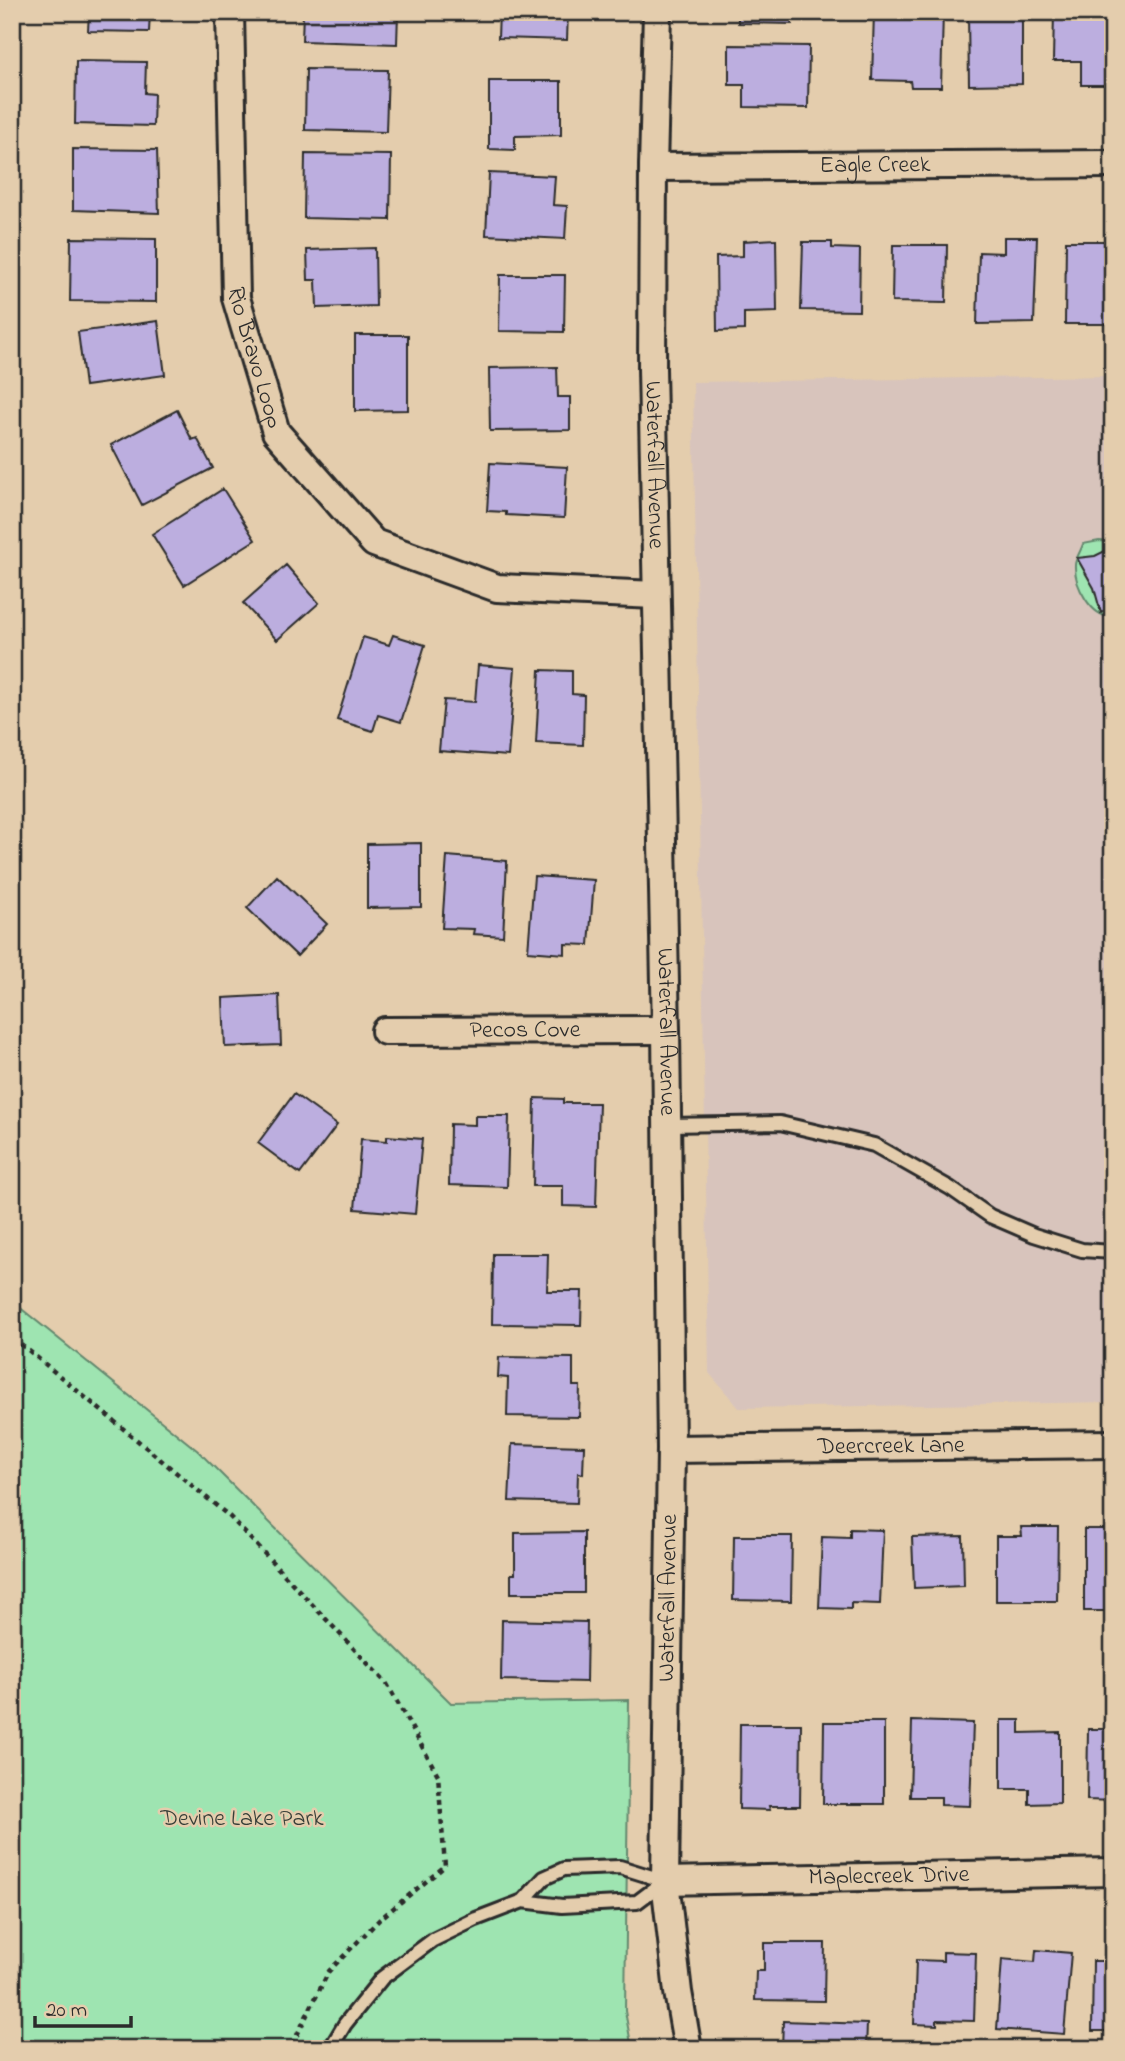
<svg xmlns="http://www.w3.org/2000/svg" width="1125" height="2061" font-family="'Indie Flower',sans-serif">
	<rect width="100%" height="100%" fill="#e4cdad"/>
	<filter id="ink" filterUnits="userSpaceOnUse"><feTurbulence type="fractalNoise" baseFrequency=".0143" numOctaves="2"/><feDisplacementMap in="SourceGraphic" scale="14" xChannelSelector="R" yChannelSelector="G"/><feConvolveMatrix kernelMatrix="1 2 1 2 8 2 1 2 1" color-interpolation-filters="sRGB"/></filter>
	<g filter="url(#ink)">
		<path fill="#d8c4bc" d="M 1113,376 L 1113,1402 L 739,1408 L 709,1373 L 693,382 Z"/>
		<path fill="#9ee4b1" stroke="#64886e" stroke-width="2" d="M 1099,541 L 1113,542 L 1113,617 C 1091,618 1074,585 1075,565 C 1075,559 1081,551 1083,544 Z
			M 12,1178 L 13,1302 L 198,1451 L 451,1703 L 629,1700 L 625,2011 L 632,2049 L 12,2049 Z"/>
		<path fill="#bcaedf" stroke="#2b2b2b" stroke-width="2" d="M 89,12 L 150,12 L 149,32 L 88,31 Z
			M 303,12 L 398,12 L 397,44 L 302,41 Z
			M 499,12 L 568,12 L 567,40 L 498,38 Z
			M 738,12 L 792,12 L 792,24 L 738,23 Z
			M 874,12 L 943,12 L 941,87 L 911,87 L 910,81 L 872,80 Z
			M 1054,12 L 1113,12 L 1111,85 L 1081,85 L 1081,61 L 1053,61 Z
			M 1022,13 L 1022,84 L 969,85 L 968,14 Z
			M 729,45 L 809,46 L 808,108 L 744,107 L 744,85 L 729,85 Z
			M 76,61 L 146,62 L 145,93 L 154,94 L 153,126 L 75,124 Z
			M 306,69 L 388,70 L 386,132 L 305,130 Z
			M 489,81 L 561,81 L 561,135 L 515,136 L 515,150 L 489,149 Z
			M 73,149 L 157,150 L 159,213 L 73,210 Z
			M 305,154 L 391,155 L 390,220 L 304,218 Z
			M 489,173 L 555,176 L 553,205 L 567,206 L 565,239 L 486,235 Z
			M 1004,237 L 1037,237 L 1034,323 L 977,324 L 979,252 L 1004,253 Z
			M 71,238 L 156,239 L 156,302 L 70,301 Z
			M 776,239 L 777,312 L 744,313 L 744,330 L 717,331 L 716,257 L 743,256 L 743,241 Z
			M 1066,241 L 1113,241 L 1113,324 L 1065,324 Z
			M 803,242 L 832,242 L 832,248 L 860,249 L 859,311 L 801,310 Z
			M 893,245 L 947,245 L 946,303 L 892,302 Z
			M 375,248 L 376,306 L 317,308 L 316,280 L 308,280 L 307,250 Z
			M 500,275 L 565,275 L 564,332 L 499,331 Z
			M 158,321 L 165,375 L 85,386 L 78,332 Z
			M 355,335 L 408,335 L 408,410 L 355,411 Z
			M 557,367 L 558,397 L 570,397 L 570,430 L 490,431 L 489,368 Z
			M 177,410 L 192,440 L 197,438 L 213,468 L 142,505 L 111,445 Z
			M 490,463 L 567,467 L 564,518 L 506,515 L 506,512 L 487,511 Z
			M 223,489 L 255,540 L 184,585 L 152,534 Z
			M 1113,547 L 1113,606 L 1101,613 L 1094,588 L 1077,558 L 1095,556 Z
			M 286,565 L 319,603 L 277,640 L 243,603 Z
			M 393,635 L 425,645 L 401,722 L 378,715 L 373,731 L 337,720 L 363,637 L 389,645 Z
			M 478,665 L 515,668 L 508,756 L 439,751 L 444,700 L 475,702 Z
			M 540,670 L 572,671 L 572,694 L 584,695 L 583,745 L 536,743 Z
			M 421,843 L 421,907 L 367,908 L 367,844 Z
			M 447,856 L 507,861 L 503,936 L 473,934 L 474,929 L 442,928 Z
			M 277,876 L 327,924 L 297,956 L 247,908 Z
			M 534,876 L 594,880 L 589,945 L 565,944 L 565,954 L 528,951 Z
			M 279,995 L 281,1045 L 225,1047 L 223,998 Z
			M 294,1094 L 337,1125 L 300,1174 L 258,1143 Z
			M 535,1098 L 563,1099 L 563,1103 L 599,1103 L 596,1207 L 563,1206 L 563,1186 L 533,1186 Z
			M 475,1116 L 509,1116 L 507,1187 L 449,1185 L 450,1124 L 475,1125 Z
			M 387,1136 L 422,1139 L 415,1214 L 355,1209 L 361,1139 L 387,1141 Z
			M 493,1254 L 548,1254 L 547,1291 L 582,1291 L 581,1325 L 492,1324 Z
			M 499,1357 L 573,1358 L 573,1386 L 580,1386 L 579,1417 L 507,1416 L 508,1378 L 498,1377 Z
			M 512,1444 L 584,1446 L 583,1474 L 578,1473 L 577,1503 L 509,1501 Z
			M 1106,1526 L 1113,1526 L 1113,1611 L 1084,1611 L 1084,1529 L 1106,1529 Z
			M 1021,1527 L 1058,1527 L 1057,1601 L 996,1601 L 996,1536 L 1022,1536 Z
			M 850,1529 L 883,1530 L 880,1604 L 851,1603 L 851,1609 L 819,1608 L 822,1537 L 850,1538 Z
			M 584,1532 L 584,1593 L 511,1593 L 511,1574 L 515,1574 L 515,1533 Z
			M 734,1536 L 792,1536 L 791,1601 L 733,1600 Z
			M 963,1536 L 964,1586 L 914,1588 L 912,1537 Z
			M 502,1620 L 587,1622 L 586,1682 L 501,1680 Z
			M 1001,1720 L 1020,1720 L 1020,1733 L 1060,1732 L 1060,1803 L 1029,1804 L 1029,1789 L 1001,1789 Z
			M 912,1721 L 973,1723 L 970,1806 L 941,1805 L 941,1797 L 910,1797 Z
			M 824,1722 L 884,1722 L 884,1804 L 823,1804 Z
			M 740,1724 L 801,1724 L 800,1806 L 769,1806 L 770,1810 L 739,1809 Z
			M 1088,1729 L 1113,1729 L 1113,1801 L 1087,1800 Z
			M 764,1943 L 825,1943 L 824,2001 L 755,2000 L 756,1971 L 764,1971 Z
			M 1036,1950 L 1071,1953 L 1064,2034 L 997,2029 L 1002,1959 L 1035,1962 Z
			M 943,1952 L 976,1953 L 974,2021 L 937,2020 L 937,2025 L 914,2024 L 916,1960 L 943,1961 Z
			M 1093,1961 L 1113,1961 L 1113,2031 L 1092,2031 Z
			M 783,2021 L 867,2024 L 866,2049 L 782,2049 Z"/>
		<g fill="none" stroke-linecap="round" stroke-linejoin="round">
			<defs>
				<path id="service" d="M 668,1125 L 780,1123 L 874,1145 L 950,1188 L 990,1216 L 1034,1235 L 1082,1250 L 1113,1252
					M 523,1901 L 562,1906 L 637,1902 L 665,1881
					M 330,2049 L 345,2024 L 382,1978 L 433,1940 L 476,1919 L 523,1901 L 544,1878 L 564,1869 L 620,1867 L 665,1881"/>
				<g id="minor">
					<path id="s1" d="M 230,12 L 236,298 L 276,432 L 374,543 L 497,588 L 656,595"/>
					<path id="s2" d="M 657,12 L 653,167 L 652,369 L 666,1030 L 671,1449 L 665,1881 L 678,1992 L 688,2049"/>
					<path id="s3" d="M 653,167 L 1113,164"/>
					<path id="s4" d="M 385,1031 L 666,1030"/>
					<path id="s5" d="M 671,1449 L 1113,1444"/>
					<path id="s6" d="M 665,1881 L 1113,1872"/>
				</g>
			</defs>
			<use href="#service" stroke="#2b2b2b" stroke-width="18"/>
			<use href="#minor" stroke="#2b2b2b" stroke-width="32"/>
			<path stroke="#2b2b2b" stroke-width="4.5" stroke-dasharray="5 5" stroke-linecap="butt" d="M 12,1339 L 28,1350 L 230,1517 L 387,1684 L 438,1775 L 445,1866 L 380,1919 L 329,1971 L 290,2049"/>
			<use href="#service" stroke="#e4cdad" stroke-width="12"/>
			<use href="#minor" stroke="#e4cdad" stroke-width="26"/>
		</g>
	</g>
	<g text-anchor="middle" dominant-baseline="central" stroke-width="5" stroke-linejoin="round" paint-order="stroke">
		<g font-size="24" fill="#2b2b2b" stroke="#e4cdad">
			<text stroke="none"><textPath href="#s3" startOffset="222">Eagle Creek</textPath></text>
			<text stroke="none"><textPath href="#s1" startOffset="348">Rio Bravo Loop</textPath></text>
			<text stroke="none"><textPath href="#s2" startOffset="453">Waterfall Avenue</textPath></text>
			<text stroke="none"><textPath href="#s4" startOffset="140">Pecos Cove</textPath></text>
			<text stroke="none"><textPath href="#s2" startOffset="1020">Waterfall Avenue</textPath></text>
			<text stroke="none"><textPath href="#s5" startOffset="220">Deercreek Lane</textPath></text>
			<text transform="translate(669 1598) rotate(-89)">Waterfall Avenue</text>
			<text stroke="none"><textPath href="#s6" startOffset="224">Maplecreek Drive</textPath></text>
		</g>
		<g font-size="24" fill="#363e38" stroke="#e4cdad">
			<text x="242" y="1819">Devine Lake Park</text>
		</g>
	</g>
	<rect width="1125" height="2061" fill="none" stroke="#e4cdad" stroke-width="42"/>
	<rect x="21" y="21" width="1083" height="2019" fill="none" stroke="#2b2b2b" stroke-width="2.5" filter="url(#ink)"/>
	<path d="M35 2016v10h96v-10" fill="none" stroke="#2b2b2b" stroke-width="3.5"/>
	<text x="46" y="2016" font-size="21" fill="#2b2b2b" stroke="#e4cdad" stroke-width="5" paint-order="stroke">20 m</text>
</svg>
